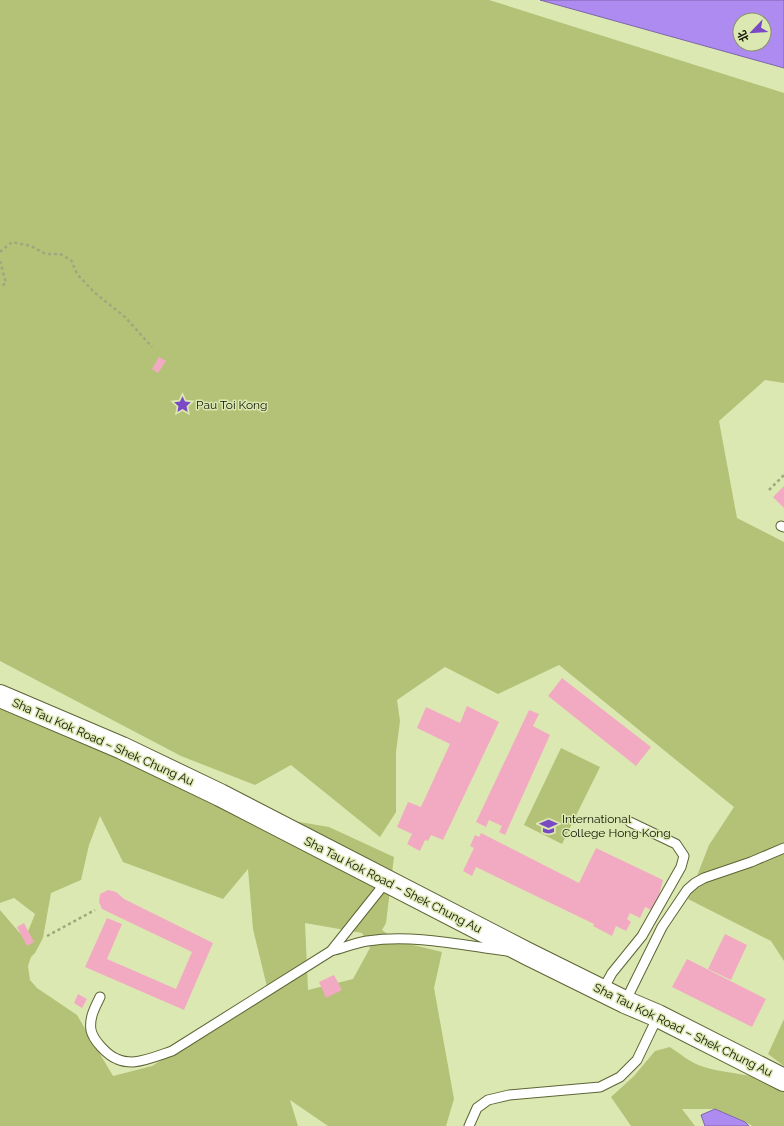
<svg xmlns="http://www.w3.org/2000/svg" width="784" height="1126" font-family="Raleway,'Noto Sans SC',sans-serif">
	<rect width="100%" height="100%" fill="#dce8b2"/>
	<path fill="#b3c277" fill-rule="evenodd" d="M 0,0 L 489,0 L 784,93 L 784,383 L 765,380 L 719,421 L 737,518 L 784,542 L 784,961 L 771,941 L 688,899 L 709,845 L 734,807 L 559,665 L 498,694 L 445,667 L 397,700 L 400,721 L 396,752 L 396,812 L 380,837 L 291,765 L 255,785 L 181,756 L 0,661 Z
		M 0,690 L 113,754 L 191,769 L 223,809 L 329,827 L 394,857 L 386,923 L 382,930 L 397,941 L 442,952 L 434,988 L 454,1099 L 446,1126 L 328,1126 L 290,1100 L 298,1126 L 0,1126 L 0,910 L 25,939 L 35,914 L 14,898 L 0,903 ZM 100,816 L 123,862 L 223,899 L 248,869 L 253,929 L 269,995 L 152,1066 L 113,1076 L 77,1015 L 37,988 L 30,980 L 28,966 L 31,957 L 35,953 L 43,938 L 51,893 L 81,880 L 89,845 ZM 305,923 L 362,933 L 370,948 L 353,979 L 308,990 Z
		M 561,748 L 600,767 L 562,844 L 524,825 Z
		M 784,1019 L 784,1066 L 768,1054 Z
		M 670,1047 C 679,1053 691,1063 701,1066 C 726,1075 762,1073 784,1088 L 784,1126 L 752,1126 L 751,1125 L 715,1109 L 682,1109 L 695,1126 L 631,1126 L 611,1097 L 634,1076 L 655,1051 Z"/>
	<path fill="#ad8bf1" stroke="#7e67a9" fill-rule="evenodd" d="M 540,0 L 784,0 L 784,68 ZM 740,20 L 764,20 L 764,44 L 740,44 Z
		M 715,1109 L 745,1122 L 749,1126 L 705,1126 L 701,1115 Z"/>
	<path fill="#f2aac2" d="M 159,357 L 166,361 L 158,373 L 152,369 Z
		M 784,486 L 784,508 L 773,497 Z
		M 562,678 L 651,747 L 636,766 L 548,696 Z
		M 467,706 L 499,722 L 443,840 L 431,835 L 428,841 L 425,840 L 420,851 L 407,844 L 412,834 L 397,827 L 408,802 L 421,807 L 450,744 L 417,728 L 426,707 L 460,723 Z
		M 529,710 L 539,714 L 533,726 L 550,735 L 505,835 L 499,832 L 502,826 L 489,820 L 486,827 L 476,822 Z
		M 481,833 L 579,883 L 596,848 L 663,880 L 659,895 L 651,910 L 645,907 L 640,918 L 630,913 L 627,919 L 631,922 L 626,931 L 616,926 L 612,936 L 593,926 L 594,924 L 476,867 L 472,876 L 463,871 L 474,848 L 470,846 L 475,835 L 479,837 Z
		M 108,890 L 116,892 L 124,899 L 213,943 L 184,1010 L 85,967 L 107,918 L 122,924 L 107,959 L 176,989 L 192,952 L 102,909 L 99,902 L 100,894 Z
		M 24,923 L 34,942 L 27,946 L 17,927 Z
		M 725,934 L 747,945 L 731,980 L 708,969 Z
		M 687,959 L 766,999 L 752,1027 L 672,987 Z
		M 334,975 L 342,990 L 326,998 L 319,982 Z
		M 78,994 L 87,999 L 82,1008 L 74,1003 Z"/>
	<g fill="none" stroke-linecap="round" stroke-linejoin="round">
		<defs>
			<path id="service" d="M 781,526 L 784,527
				M 331,951 C 343,948 355,943 367,941 C 413,934 461,945 507,951
				M 602,991 L 612,973 L 642,936 L 681,867 L 684,856 L 676,844 L 630,822
				M 100,997 C 95,1007 89,1018 91,1030 C 93,1040 107,1055 117,1059 C 121,1061 128,1062 133,1062 C 146,1061 160,1055 172,1051 L 331,951 L 386,882
				M 625,1002 L 662,927 L 687,890 L 695,883 L 704,878 L 751,862 L 784,848
				M 469,1126 L 477,1108 L 488,1100 L 509,1095 L 600,1087 L 620,1077 L 637,1060 L 658,1016"/>
			<path id="secondary" d="M 0,696 L 122,748 L 220,795 L 528,954 L 625,1002 L 658,1016 L 784,1080"/>
		</defs>
		<use href="#service" stroke="#5c6534" stroke-width="11"/>
		<use href="#secondary" stroke="#5c6534" stroke-width="24"/>
		<path stroke="#9ea77d" stroke-width="2.5" stroke-dasharray="3 3" stroke-linecap="butt" d="M 0,252 L 12,242 L 31,246 L 46,254 L 60,254 L 71,260 L 77,274 L 95,293 L 125,317 L 152,347
			M 0,261 L 6,283 L 0,287
			M 769,490 L 784,475
			M 47,936 L 95,910"/>
		<use href="#service" stroke="#fff" stroke-width="9"/>
		<use href="#secondary" stroke="#fff" stroke-width="22"/>
	</g>
	<defs>
		<symbol id="sight-bare" viewBox="-9 -9 18 18"><path d="M0-6L1.8-2.2L6-1.7L2.9 1.2L3.7 5.4L0 3.3L-3.7 5.4L-2.9 1.2L-6-1.7L-1.8-2.2Z" fill="#794ac3" stroke="#dce8b2" stroke-width="2.5" paint-order="stroke"/></symbol>
		<symbol id="school-bare" viewBox="-9 -9 18 18"><path d="M0-5L7-2L0 1L-7-2ZM-4 1L0 2.5L4 1V4Q0 6-4 4Z" fill="#794ac3" stroke="#dce8b2" stroke-width="2.5" paint-order="stroke"/></symbol>
	</defs>
	<g fill-rule="evenodd">
		<use href="#sight-bare" x="170" y="392" width="25" height="25"/>
		<use href="#school-bare" x="536" y="814" width="25" height="25"/>
	</g>
	<g text-anchor="middle" dominant-baseline="central" stroke-width="3" stroke-linejoin="round" paint-order="stroke">
		<g font-size="12" fill="#0f1302" stroke="#dce8b2" text-anchor="start">
			<text x="196" y="405">Pau Toi Kong</text>
			<text x="562" y="819">International<tspan x="562" dy="14">College Hong Kong</tspan></text>
		</g>
		<g font-size="12" fill="#0f1302" stroke="#dce8b2">
			<text transform="translate(103 742) rotate(24)">Sha Tau Kok Road – Shek Chung Au</text>
			<text transform="translate(393 885) rotate(27)">Sha Tau Kok Road – Shek Chung Au</text>
			<text transform="translate(683 1030) rotate(26)">Sha Tau Kok Road – Shek Chung Au</text>
		</g>
	</g>
	<g transform="translate(752 32) rotate(245)"><circle r="19" fill="#dce8b2" stroke="#8a936c"/>
	<path d="M0-3L7 15L0 10L-7 15Z" fill="#794ac3"/>
	<text y="-6" font-size="11" font-weight="bold" text-anchor="middle" fill="#0f1302">北</text>
	</g>
</svg>
